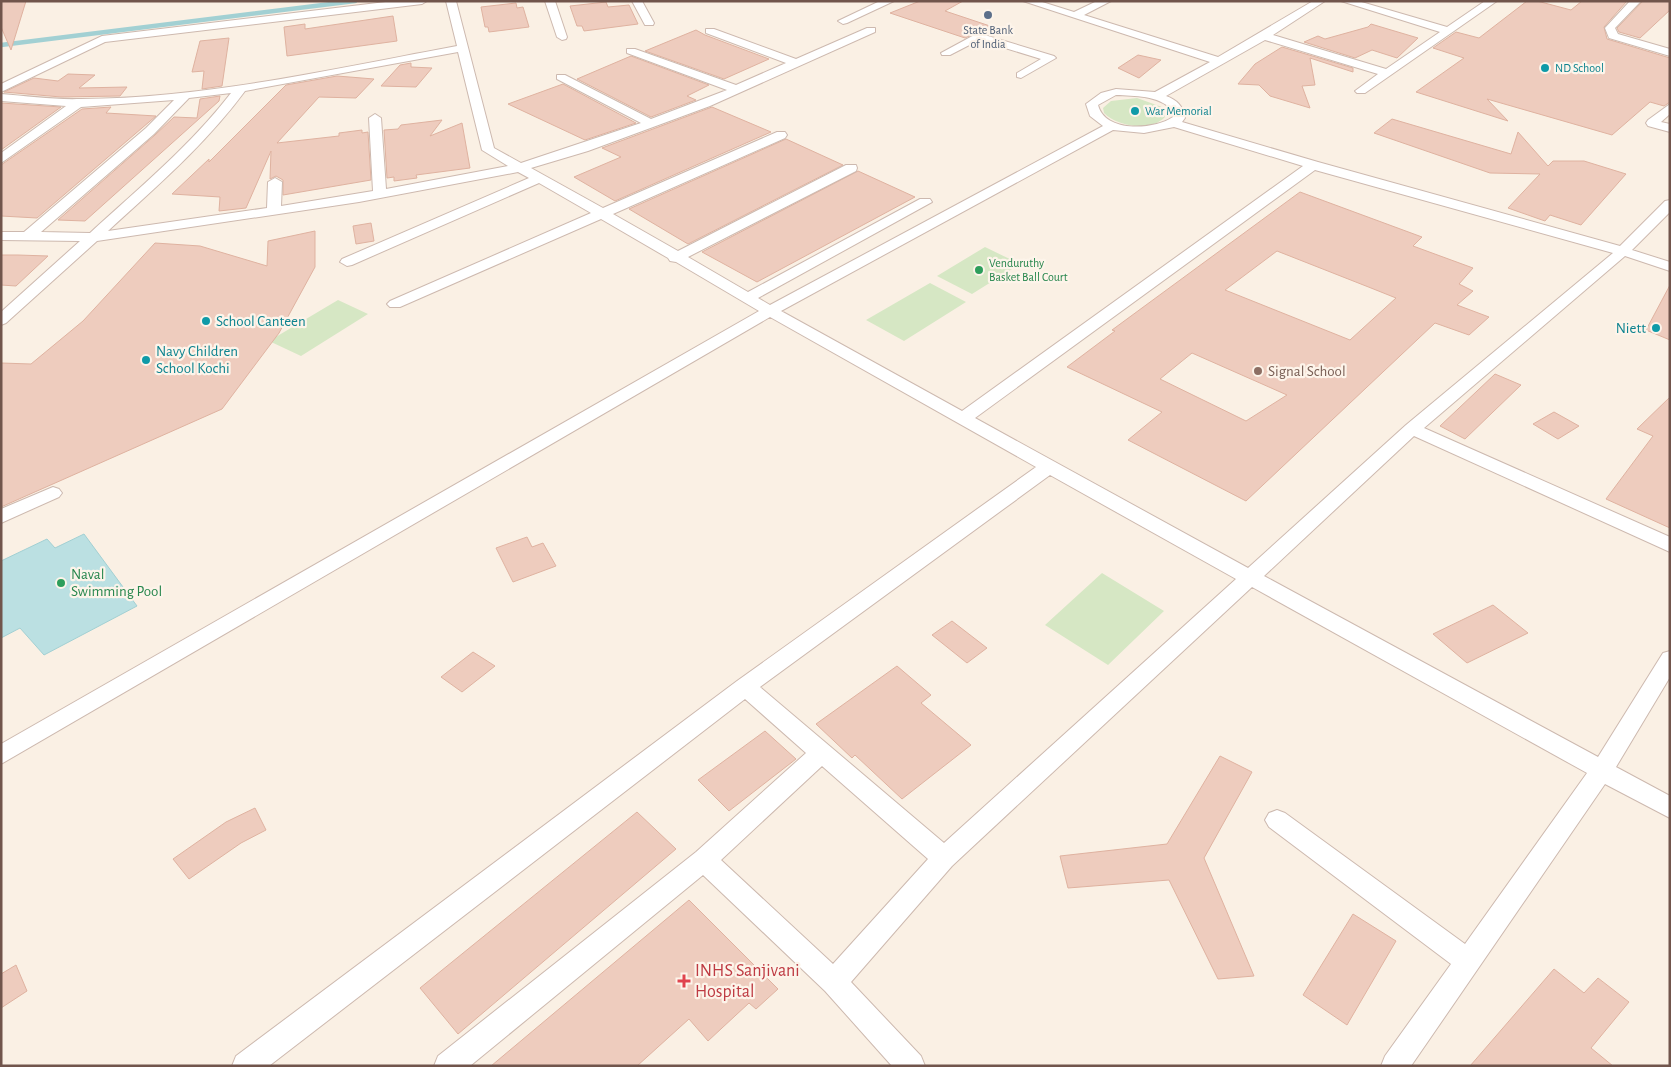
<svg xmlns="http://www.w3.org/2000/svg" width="1671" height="1067" font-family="'Alegreya Sans',sans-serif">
	<rect width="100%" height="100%" fill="#faf0e4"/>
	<path fill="#d6e7c4" d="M 1137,98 L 1162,107 L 1165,117 C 1151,132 1118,127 1104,113 L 1103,108 L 1111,101 Z
		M 985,247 L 1020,264 L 972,294 L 937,276 Z
		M 930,283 L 966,302 L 904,341 L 866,320 Z
		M 338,300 L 368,314 L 301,356 L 269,341 Z
		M 1102,573 L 1164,611 L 1108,665 L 1045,625 Z"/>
	<path fill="#bbe0e2" stroke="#a2d0d3" d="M 84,534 L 137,606 L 44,655 L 20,628 L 1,638 L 1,561 L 47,539 L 55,548 Z"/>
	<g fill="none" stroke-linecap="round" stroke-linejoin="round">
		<path stroke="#a2d0d3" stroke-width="4.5" d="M 1,45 L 355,1"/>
	</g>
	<path fill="#eeccbe" stroke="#dfb2a0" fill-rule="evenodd" d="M 1,1 L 26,1 L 11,50 L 1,27 Z
		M 920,1 L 963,1 L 945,11 L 990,26 L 965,38 L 890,13 Z
		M 1527,1 L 1537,1 L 1571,10 L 1582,1 L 1627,1 L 1604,27 L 1607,39 L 1670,58 L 1670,102 L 1664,106 L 1650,102 L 1612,135 L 1487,99 L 1508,121 L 1416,92 L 1464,58 L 1433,48 L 1456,32 L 1479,38 Z
		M 1643,1 L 1670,1 L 1670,10 L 1640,38 L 1619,32 L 1617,28 Z
		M 606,2 L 608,7 L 629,5 L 638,24 L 584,31 L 582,26 L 577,26 L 570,6 Z
		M 516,3 L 517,8 L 523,7 L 529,27 L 489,32 L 488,27 L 485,27 L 481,7 Z
		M 393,16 L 397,41 L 287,56 L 284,27 L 305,24 L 305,29 Z
		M 1371,24 L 1418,38 L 1397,58 L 1372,50 L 1355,58 L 1304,42 L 1318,36 L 1325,39 L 1368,27 Z
		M 696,30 L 705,35 L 769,59 L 724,79 L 645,51 Z
		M 229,38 L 222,86 L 202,89 L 204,71 L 192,72 L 200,41 Z
		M 1282,47 L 1353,68 L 1353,72 L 1310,58 L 1315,85 L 1302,86 L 1310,108 L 1270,96 L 1259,85 L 1238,84 L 1255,64 Z
		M 1138,55 L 1161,60 L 1139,78 L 1118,68 Z
		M 631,56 L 709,85 L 687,96 L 696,100 L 651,117 L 577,79 Z
		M 411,63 L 411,67 L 432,68 L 416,87 L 381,86 L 400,65 Z
		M 68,74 L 95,75 L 79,88 L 127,87 L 120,96 L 61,97 L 4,92 L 34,78 L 58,81 Z
		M 337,76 L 374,79 L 356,98 L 319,97 L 277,143 L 339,136 L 339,133 L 362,130 L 362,133 L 368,132 L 371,180 L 283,195 L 283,180 L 276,176 L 270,179 L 271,151 L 246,208 L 219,211 L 220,197 L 172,194 L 209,159 L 209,162 L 286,85 Z
		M 563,84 L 636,123 L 585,140 L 508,104 Z
		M 220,96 L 219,101 L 85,221 L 58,220 L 155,135 L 174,117 L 197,118 L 200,99 Z
		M 1,103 L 61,107 L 1,150 Z
		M 111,107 L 106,113 L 156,116 L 37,218 L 1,216 L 1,165 L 82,109 Z
		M 712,107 L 771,132 L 615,201 L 574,177 L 621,157 L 602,148 Z
		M 1392,119 L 1511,154 L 1518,132 L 1548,166 L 1553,161 L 1584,161 L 1626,174 L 1581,225 L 1550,215 L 1545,221 L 1508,208 L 1540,174 L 1490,173 L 1374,133 Z
		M 442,120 L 430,136 L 462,123 L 470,168 L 416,175 L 417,178 L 394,181 L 394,177 L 387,178 L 384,130 L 398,129 L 401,125 Z
		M 786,139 L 843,165 L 688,244 L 629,209 Z
		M 858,171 L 915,197 L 757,282 L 702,252 Z
		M 1300,192 L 1422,237 L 1413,246 L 1473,268 L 1459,284 L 1473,291 L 1457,305 L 1489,317 L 1469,335 L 1435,323 L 1246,501 L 1128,440 L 1162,412 L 1067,367 L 1115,331 L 1112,330 ZM 1277,251 L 1371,288 L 1396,298 L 1350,340 L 1225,290 ZM 1192,353 L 1287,395 L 1246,421 L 1160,379 Z
		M 371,223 L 374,241 L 356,244 L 353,226 Z
		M 315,231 L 315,267 L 279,333 L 222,409 L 1,507 L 1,363 L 31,364 L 83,321 L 155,243 L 200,246 L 267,266 L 268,241 Z
		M 1,255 L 18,255 L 48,256 L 16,286 L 1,285 Z
		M 1670,285 L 1670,340 L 1646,330 Z
		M 1495,374 L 1521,385 L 1465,439 L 1440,426 Z
		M 1670,397 L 1670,528 L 1606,499 L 1653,436 L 1637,429 Z
		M 1554,412 L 1579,426 L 1558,439 L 1533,424 Z
		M 527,537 L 532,547 L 543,543 L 556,566 L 513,582 L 496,548 Z
		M 1493,605 L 1528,633 L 1467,663 L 1433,634 Z
		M 952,621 L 987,648 L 967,663 L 932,635 Z
		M 473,652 L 495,666 L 462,692 L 441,677 Z
		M 897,666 L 931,695 L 921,703 L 971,745 L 902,799 L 855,755 L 852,758 L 816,724 Z
		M 765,731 L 796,759 L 729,811 L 698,780 Z
		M 1220,756 L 1252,772 L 1204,858 L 1254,976 L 1218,979 L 1169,880 L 1068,888 L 1060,856 L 1167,844 Z
		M 255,808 L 266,830 L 241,843 L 189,879 L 173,859 L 226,822 Z
		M 637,812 L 676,849 L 458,1034 L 420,988 Z
		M 689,900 L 778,989 L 756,1009 L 749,1003 L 708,1041 L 689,1019 L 637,1066 L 491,1066 Z
		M 1353,914 L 1396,941 L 1347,1025 L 1303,995 Z
		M 16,965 L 27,991 L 1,1008 L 1,974 Z
		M 1554,969 L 1584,993 L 1598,978 L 1629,1002 L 1591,1048 L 1613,1066 L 1470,1066 Z"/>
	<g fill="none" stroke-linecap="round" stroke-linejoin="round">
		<defs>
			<path id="street" d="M 394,1 L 427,1 L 422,4 L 105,42 L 1,92 L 1,84 L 102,36 Z
				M 446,1 L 456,1 L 494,148 L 521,163 L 641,123 L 557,79 L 557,75 L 565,75 L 651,119 L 727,90 L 627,53 L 627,49 L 635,49 L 736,85 L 786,63 L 706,33 L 706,29 L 714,29 L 796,59 L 867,28 L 875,28 L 875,32 L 710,106 L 588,151 L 531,168 L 603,208 L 777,132 L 785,132 L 787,135 L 785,138 L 613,214 L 678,251 L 846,165 L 856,165 L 857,168 L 856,171 L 688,257 L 748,292 L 920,199 L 930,199 L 932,202 L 758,298 L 770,305 L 1103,126 L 1090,116 L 1086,104 L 1101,93 L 1116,89 L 1155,92 L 1210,62 L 1023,1 L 1039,1 L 1074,12 L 1097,1 L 1111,1 L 1084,15 L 1218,57 L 1313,1 L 1325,1 L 1273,35 L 1386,69 L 1440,32 L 1341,1 L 1358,1 L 1447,27 L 1485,1 L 1497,1 L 1365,93 L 1357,93 L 1355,91 L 1378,74 L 1265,40 L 1166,96 C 1177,100 1183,106 1185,118 L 1182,122 L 1318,162 L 1620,246 L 1665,201 L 1670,200 L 1670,212 L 1632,250 L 1670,262 L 1670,271 L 1625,256 L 1424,428 L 1670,537 L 1670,552 L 1414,436 L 1264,576 L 1598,757 L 1663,653 L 1670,651 L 1670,677 L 1616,767 L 1670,796 L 1670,818 L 1605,784 L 1411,1066 L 1381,1066 L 1385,1056 L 1451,964 L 1269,827 L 1265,820 L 1269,813 L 1277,810 L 1285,813 L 1465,944 L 1587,773 L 1252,587 L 952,866 L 851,982 L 921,1056 L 925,1066 L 892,1066 L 825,991 L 703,875 L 470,1066 L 434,1066 L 438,1056 L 696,852 L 806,753 L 745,699 L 269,1066 L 232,1066 L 236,1056 L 737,681 L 1036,467 L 770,317 L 1,764 L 1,744 L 759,311 L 676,262 L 670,261 L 668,258 L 601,219 L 400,307 L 390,307 L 387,304 L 390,301 L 591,213 L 539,183 L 352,265 L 347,266 L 340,262 L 342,259 L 529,178 L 518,172 L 359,202 L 97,241 L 6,323 L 1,325 L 1,312 L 80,241 L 1,240 L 1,232 L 24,232 L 146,128 L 174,100 L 81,107 L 1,163 L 1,153 L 66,106 L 1,101 L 1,94 C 28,96 54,100 81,99 C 207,98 333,69 457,46 ZM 458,52 L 482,150 L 508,166 L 386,189 L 381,118 L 375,114 L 369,118 L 373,191 L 281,206 L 282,182 L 275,178 L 268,182 L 267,208 L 108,231 C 157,186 205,145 245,91 ZM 231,93 C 190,146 139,188 90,233 L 41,232 L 154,134 L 189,98 ZM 1116,95 C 1134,96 1159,95 1172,110 L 1173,117 C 1154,130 1105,133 1098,105 ZM 1174,127 L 1303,166 L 962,411 L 781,311 L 1113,130 L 1144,133 ZM 1315,170 L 1613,253 L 1406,425 L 1248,568 L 975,418 ZM 1050,475 L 1236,579 L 944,843 L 760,687 ZM 822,766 L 928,859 L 833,964 L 721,860 Z
				M 545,1 L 555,1 L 567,37 L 566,39 L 562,40 L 557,37 Z
				M 632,1 L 642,1 L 654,23 L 653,25 L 645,25 Z
				M 880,1 L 894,1 L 847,23 L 843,24 L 838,21 Z
				M 1630,1 L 1641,1 L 1615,28 L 1618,34 L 1670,49 L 1670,56 L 1609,38 L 1605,28 Z
				M 978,33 L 1054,56 L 1056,58 L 1021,78 L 1017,77 L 1017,73 L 1041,59 L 979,40 L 950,55 L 942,55 L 941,53 Z
				M 1670,104 L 1670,114 L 1661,122 L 1670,124 L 1670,132 L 1648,126 L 1646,123 L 1648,120 Z
				M 53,487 L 59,489 L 62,493 L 59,497 L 1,523 L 1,509 Z"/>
		</defs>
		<use href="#street" stroke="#cdb9af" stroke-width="2"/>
		<use href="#street" fill="#fff" fill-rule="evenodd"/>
	</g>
	<circle fill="#5c6f8a" stroke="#fdf4ea" stroke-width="2" cx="988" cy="15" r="5"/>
	<g fill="#0f9aa8" stroke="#fdf4ea" stroke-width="2">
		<circle cx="1545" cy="68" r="5"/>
		<circle cx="1135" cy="111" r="5"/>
		<circle cx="206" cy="321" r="5"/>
		<circle cx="1656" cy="328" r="5"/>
		<circle cx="146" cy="360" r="5"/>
	</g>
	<g fill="#2e9e5b" stroke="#fdf4ea" stroke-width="2">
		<circle cx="979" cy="270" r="5"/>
		<circle cx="61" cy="583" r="5"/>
	</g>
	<circle fill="#8d6e63" stroke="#fdf4ea" stroke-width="2" cx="1258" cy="371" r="5"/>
	<path fill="#e0444e" stroke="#fdf4ea" stroke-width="2" d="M681.5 973.5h5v5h5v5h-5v5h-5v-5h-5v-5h5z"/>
	<g text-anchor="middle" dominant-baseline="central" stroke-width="4.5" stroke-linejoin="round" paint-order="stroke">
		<g font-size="12" fill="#4e5e75" stroke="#fdf4ea">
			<text x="988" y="30">State Bank<tspan x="988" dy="14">of India</tspan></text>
		</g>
		<g font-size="12" fill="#0d838f" stroke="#fdf4ea" text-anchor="start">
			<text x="1555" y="68">ND School</text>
			<text x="1145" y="111">War Memorial</text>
		</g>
		<g font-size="12" fill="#27864d" stroke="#fdf4ea" text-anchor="start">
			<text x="989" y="263">Venduruthy<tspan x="989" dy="14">Basket Ball Court</tspan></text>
		</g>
		<g font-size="15" fill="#0d838f" stroke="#fdf4ea" text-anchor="start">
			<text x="216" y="321">School Canteen</text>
			<text x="1646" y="328" text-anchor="end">Niett</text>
			<text x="156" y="351">Navy Children<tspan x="156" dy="17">School Kochi</tspan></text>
		</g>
		<g font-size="15" fill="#785e54" stroke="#fdf4ea" text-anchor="start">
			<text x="1268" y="371">Signal School</text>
		</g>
		<g font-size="15" fill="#27864d" stroke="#fdf4ea" text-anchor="start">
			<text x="71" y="574">Naval<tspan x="71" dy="17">Swimming Pool</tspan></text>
		</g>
		<g font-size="18" fill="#be3a42" stroke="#fdf4ea" text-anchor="start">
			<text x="695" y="971">INHS Sanjivani<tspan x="695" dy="21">Hospital</tspan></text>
		</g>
	</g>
	<rect width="1671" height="1067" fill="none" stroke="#71554c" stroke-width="5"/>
</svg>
